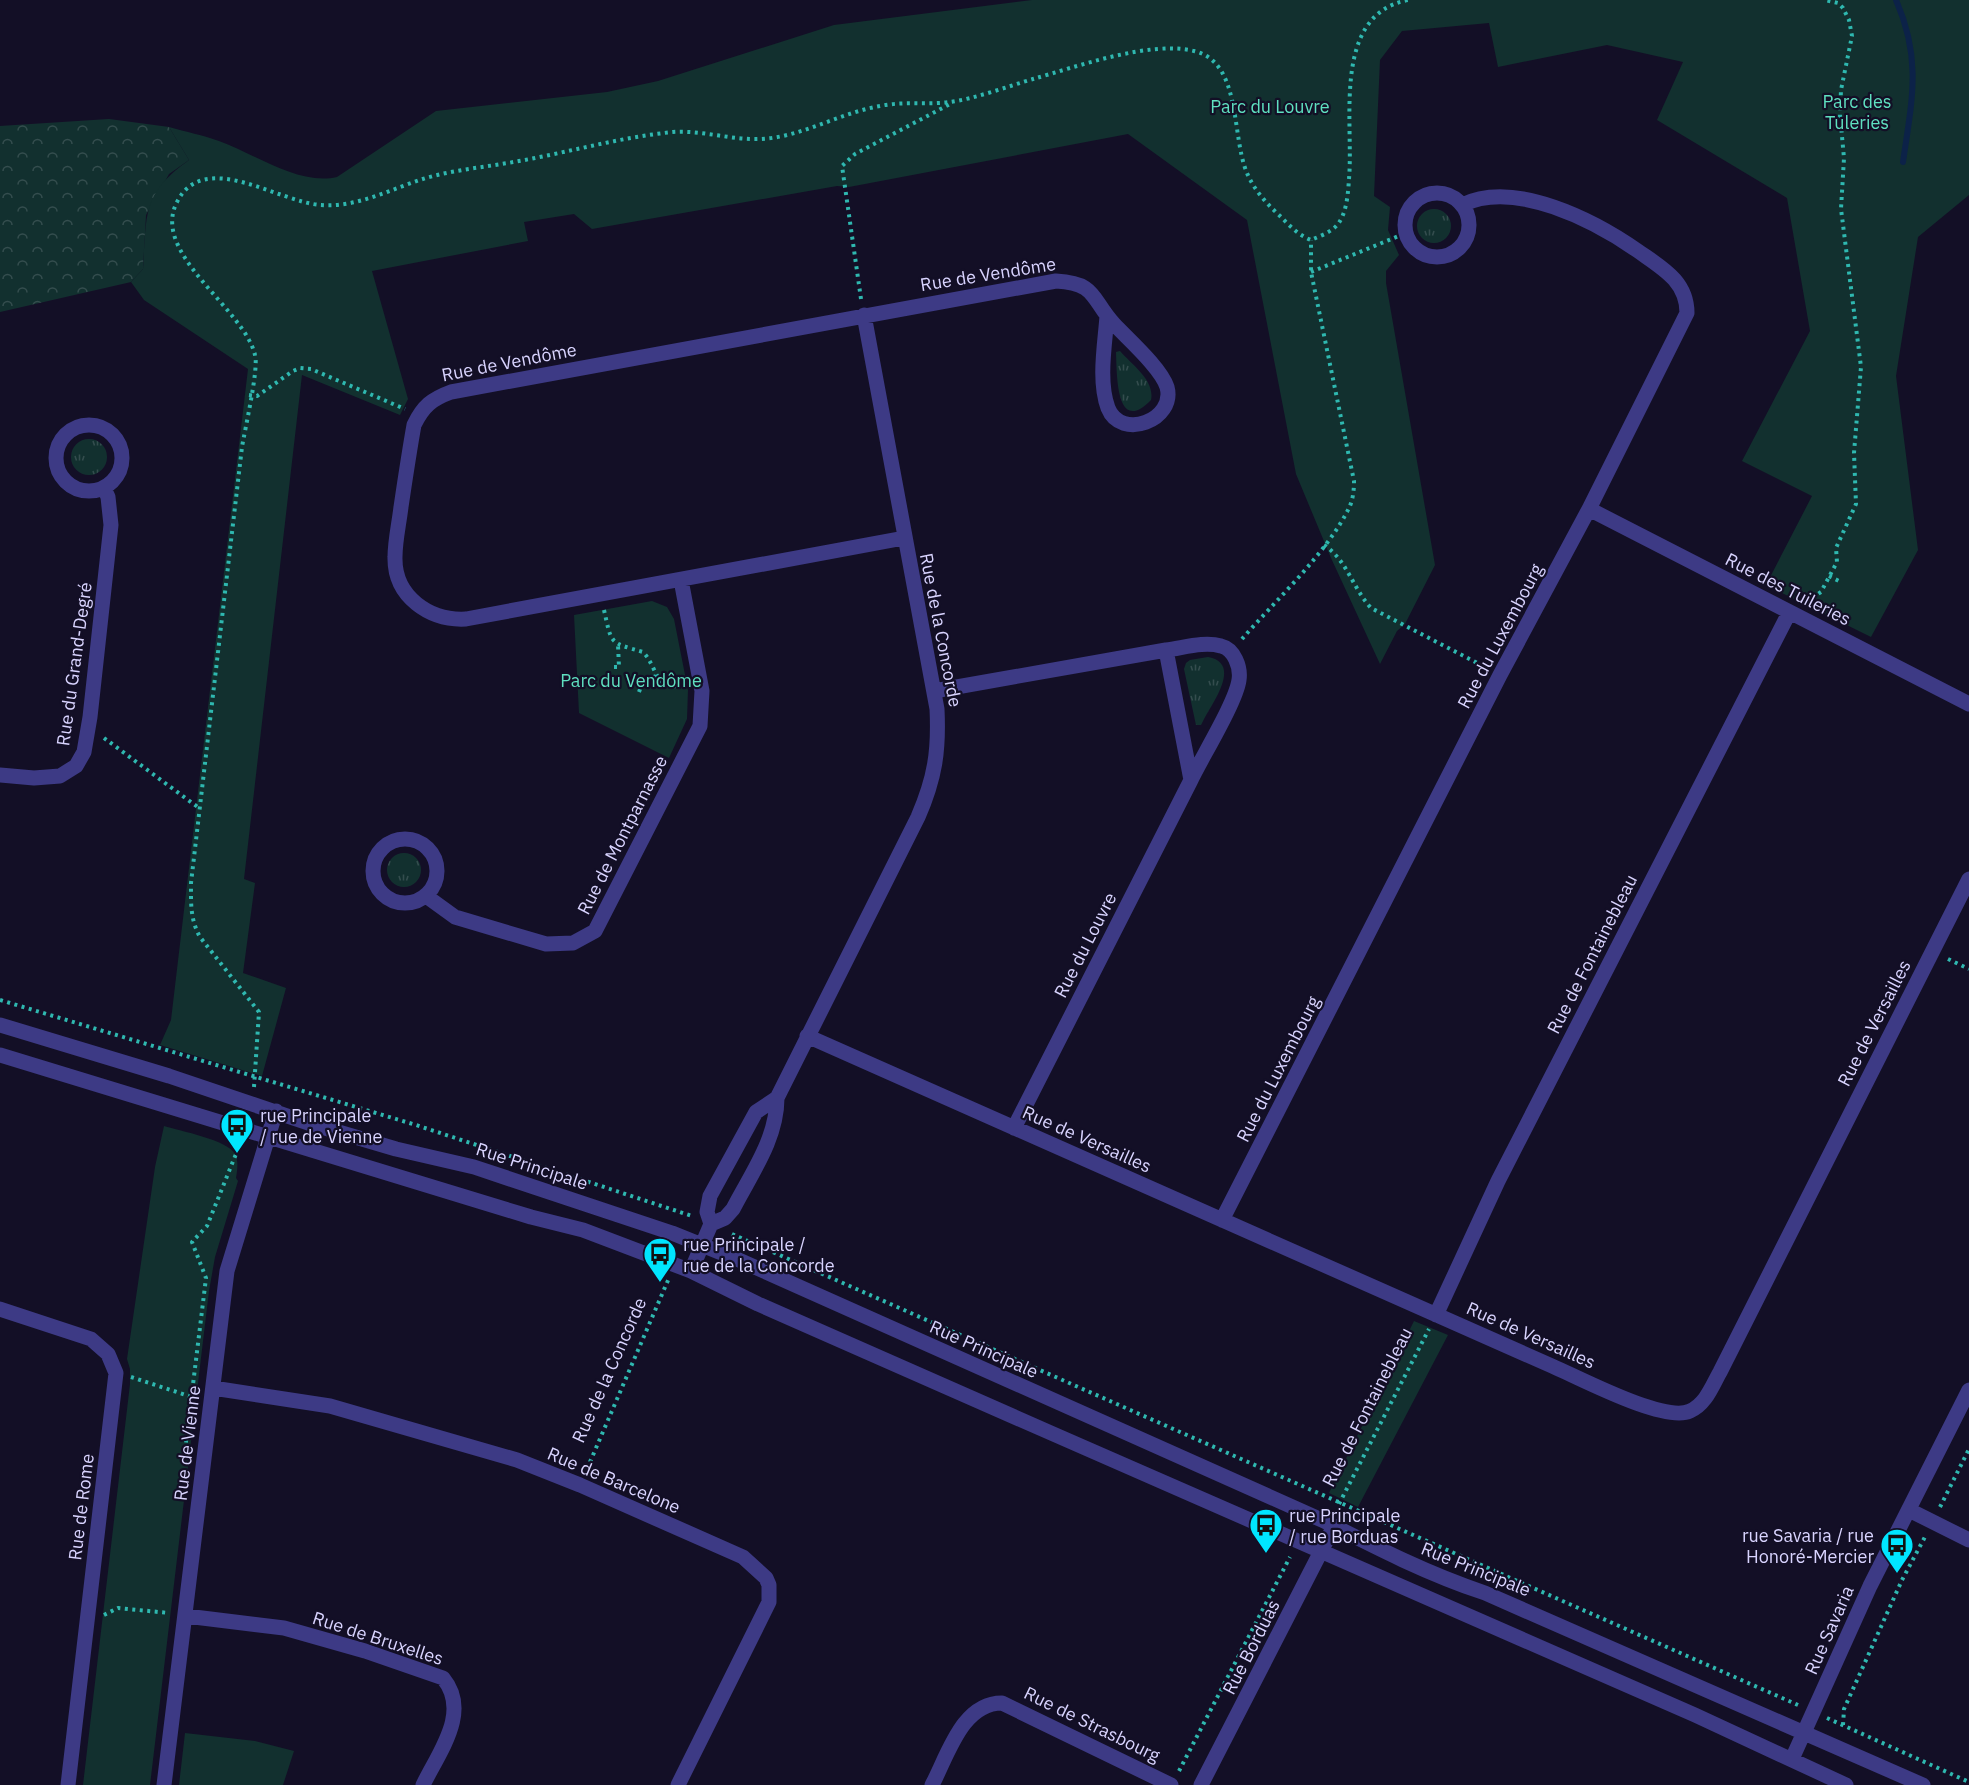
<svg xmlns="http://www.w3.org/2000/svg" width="1969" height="1785" font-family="'IBM Plex Sans',sans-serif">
	<defs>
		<pattern id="grass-tufts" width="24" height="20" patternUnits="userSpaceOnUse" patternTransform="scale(1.5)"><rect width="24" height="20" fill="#12302f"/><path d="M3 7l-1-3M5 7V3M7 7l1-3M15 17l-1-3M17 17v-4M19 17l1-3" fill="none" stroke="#344d4e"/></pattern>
		<pattern id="forest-crowns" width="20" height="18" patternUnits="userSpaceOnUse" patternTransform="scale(1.5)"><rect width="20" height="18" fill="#12302f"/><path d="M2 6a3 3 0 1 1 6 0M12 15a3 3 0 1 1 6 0" fill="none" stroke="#344d4e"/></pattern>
	</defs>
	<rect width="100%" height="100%" fill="#130f26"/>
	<path fill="url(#grass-tufts)" d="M1417 226a17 17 0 1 1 34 0a17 17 0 1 1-34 0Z
		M 1120,351 C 1132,365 1155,380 1151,400 C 1115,437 1117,371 1116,352 Z
		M71 457a18 18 0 1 1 36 0a18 18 0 1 1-36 0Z
		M 1208,657 C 1242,663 1213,702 1204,719 L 1201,725 L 1196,725 L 1184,669 L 1186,663 L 1190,660 Z
		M387 870a17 17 0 1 1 34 0a17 17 0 1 1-34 0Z"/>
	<path fill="url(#forest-crowns)" d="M 109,119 L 169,127 L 189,160 L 169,174 L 146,215 L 143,269 L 131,282 L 0,312 L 0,126 Z"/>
	<path fill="#12302f" d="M 1032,0 L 1969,0 L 1969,195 L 1918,237 L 1896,376 L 1918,550 L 1871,637 L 1766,585 L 1812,496 L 1742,461 L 1810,331 L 1787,198 L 1657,120 L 1683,62 L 1607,45 L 1498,67 L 1489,23 L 1402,31 L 1380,60 L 1374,196 L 1390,207 L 1388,230 L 1399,255 L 1386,271 L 1386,283 L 1435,565 L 1405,624 L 1397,631 L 1380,664 L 1331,558 L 1296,474 L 1247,220 L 1128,134 L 849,187 L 837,186 L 592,229 L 574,214 L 524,222 L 528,241 L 372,271 L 408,399 L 400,415 L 302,375 L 244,879 L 255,883 L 243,973 L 286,988 L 262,1076 L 160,1045 L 171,1020 L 248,369 L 144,300 L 131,282 L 143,269 C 147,216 141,194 189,160 L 169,127 C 186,132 203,135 219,141 C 255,154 299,186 337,177 L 436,111 L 607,92 L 658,81 L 834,25 Z
		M 652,601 L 667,607 L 674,619 L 688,690 L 687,719 L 669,758 L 579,713 L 574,615 Z
		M 164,1126 C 180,1131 228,1140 235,1154 C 239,1162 237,1171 236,1178 L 238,1181 L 215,1257 L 209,1291 L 150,1785 L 83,1785 L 130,1384 L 130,1369 L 127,1359 L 155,1167 Z
		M 1414,1321 L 1448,1335 L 1358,1507 L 1329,1493 Z
		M 185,1733 L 255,1741 L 294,1751 L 283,1785 L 179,1785 Z"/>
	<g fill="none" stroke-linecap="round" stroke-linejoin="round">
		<path stroke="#0c2248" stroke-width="6" d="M 1896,0 C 1922,59 1912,100 1903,162"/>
		<path stroke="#2fb8b0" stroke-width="4" stroke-dasharray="3 4.5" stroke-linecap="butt" d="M 1311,272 L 1406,233
			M 861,299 L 842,166 L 855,154 L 952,103
			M 249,395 L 257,396 L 293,371 L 300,368 L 311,369 L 405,409
			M 1324,545 C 1347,560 1352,587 1371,608 L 1485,667
			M 1829,576 L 1839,581
			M 1806,602 L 1821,592 L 1837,562 L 1836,548 L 1856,504 L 1854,453 L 1861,367 L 1841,209 L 1844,158 L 1840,115 L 1841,90 L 1852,36 L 1849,20 L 1843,8 L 1838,3 L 1825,0
			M 604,610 C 612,645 609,642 643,652 C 658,667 654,692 683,685
			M 1242,639 C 1275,601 1327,553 1349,508 C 1353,500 1354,490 1354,481 L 1311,272 L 1311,240
			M 614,667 L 619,667 L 618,645
			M 639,692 L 643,681 L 656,676
			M 104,738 L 199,808
			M 1948,959 L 1969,969
			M 0,1000 L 416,1125 L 692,1216
			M 254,1087 L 259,1012 L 200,937 C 190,919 191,903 191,883 L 242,447 C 245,429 259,368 255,355 C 244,308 150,254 177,202 C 204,148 280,203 321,205 C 357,208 393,188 426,178 C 457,169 488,167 519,161 C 570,152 621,137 673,132 C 702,130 730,140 759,139 C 800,138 839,113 880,106 C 903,101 927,105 950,102 C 974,99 1009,86 1033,79 C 1076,67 1150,40 1194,51 C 1242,62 1231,136 1247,173 C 1254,190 1267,204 1280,216 C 1289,225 1298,235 1311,240 C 1320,236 1332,232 1338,224 C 1347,212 1348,193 1349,179 C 1354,121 1331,15 1408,0
			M 732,1234 L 1798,1705
			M 131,1377 L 192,1397
			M 185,1450 L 206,1278 L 192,1242 L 207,1226 L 240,1144
			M 587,1469 L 669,1278
			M 1339,1504 L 1429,1329
			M 1940,1507 L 1969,1449
			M 104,1615 L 118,1608 L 169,1613
			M 1827,1718 L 1969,1782
			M 1843,1725 L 1844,1709 L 1902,1580 L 1926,1535
			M 1179,1771 L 1290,1557"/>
		<path stroke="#3d3a85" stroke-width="15" d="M1405 225a32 32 0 1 1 64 0a32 32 0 1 1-64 0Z
			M56 458a33 33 0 1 1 66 0a33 33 0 1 1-66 0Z
			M 1589,509 L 1969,704
			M 904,538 L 466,619 C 430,621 394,597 395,557 C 395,541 399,524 401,507 C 405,480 409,453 414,425 C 423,406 432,399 451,392 L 1056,281 C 1097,283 1091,299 1114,324 C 1128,339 1161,368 1167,387 C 1176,420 1121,441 1108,408 C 1098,381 1105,344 1107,316
			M 1166,650 C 1183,648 1204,641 1221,646 C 1234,649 1241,667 1239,680 C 1236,702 1202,757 1191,780
			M 934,691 L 1166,650 L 1191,780 L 1014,1128
			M 0,775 L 34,778 L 60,776 L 76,766 L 84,752 L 90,717 L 111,525 L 108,497 L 104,488
			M373 871a32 32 0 1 1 64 0a32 32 0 1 1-64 0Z
			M 426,896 L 455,917 L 546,944 L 573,943 L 595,931 L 700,726 L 702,691 L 681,580
			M 0,1025 L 169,1076 L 308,1123 L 396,1149 L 474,1167 L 672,1233 L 739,1260 L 1324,1521 C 1377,1548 1428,1574 1485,1593 L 1923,1785
			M 807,1036 L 1552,1366 C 1580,1378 1664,1423 1690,1411 C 1706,1404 1712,1386 1720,1372 L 1969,879
			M 0,1055 L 531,1217 L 583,1230 L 691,1271 L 758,1304 L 1051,1433 L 1695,1715 L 1846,1785
			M 1222,1220 L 1500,675 L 1589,509 L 1687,313 C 1687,281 1662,268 1638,251 C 1595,221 1515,179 1462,205
			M 711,1224 L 707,1212 L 710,1196 L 756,1112 L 777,1098
			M 691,1271 L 711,1224 L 725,1218 L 733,1209 C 751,1174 777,1139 777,1098 L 918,817 C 935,778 939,751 937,709 L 864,315
			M 0,1309 L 91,1339 L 108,1354 L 116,1373 L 68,1785
			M 1436,1315 L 1498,1181 L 1789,613
			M 213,1388 L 330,1406 L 517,1460 L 580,1485 L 743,1557 L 766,1578 L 769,1585 L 769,1602 L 678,1785
			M 1909,1510 L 1969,1540
			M 186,1616 L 284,1628 L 365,1651 L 443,1678 C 471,1712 439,1752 423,1785
			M 1792,1759 L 1870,1586 L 1969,1390
			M 164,1785 L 227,1271 L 276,1111
			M 932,1785 C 948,1755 962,1703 1002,1703 L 1171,1785
			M 1201,1785 L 1334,1526"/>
	</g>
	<defs>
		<symbol id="bus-pin" viewBox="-11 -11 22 30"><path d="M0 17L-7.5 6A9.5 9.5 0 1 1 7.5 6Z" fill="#00e5ff" stroke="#130f26"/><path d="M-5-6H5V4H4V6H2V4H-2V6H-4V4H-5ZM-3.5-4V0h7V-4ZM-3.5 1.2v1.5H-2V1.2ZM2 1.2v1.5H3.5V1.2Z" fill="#111"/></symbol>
	</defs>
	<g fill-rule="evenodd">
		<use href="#bus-pin" x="218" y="1106" width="38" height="52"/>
		<use href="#bus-pin" x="641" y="1235" width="38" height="52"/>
		<use href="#bus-pin" x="1247" y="1506" width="38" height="52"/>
		<use href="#bus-pin" x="1878" y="1526" width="38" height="52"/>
	</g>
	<g text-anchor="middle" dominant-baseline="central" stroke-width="4.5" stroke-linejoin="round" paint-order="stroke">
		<g font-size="18" fill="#5fe0c0" stroke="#130f26">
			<text x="1857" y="101">Parc des<tspan x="1857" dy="21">Tuleries</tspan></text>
			<text x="1270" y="106">Parc du Louvre</text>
			<text x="631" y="680">Parc du Vendôme</text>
		</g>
		<g font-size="18" fill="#d9d4ff" stroke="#130f26">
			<text transform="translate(988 274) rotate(-9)">Rue de Vendôme</text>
			<text transform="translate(509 362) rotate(-11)">Rue de Vendôme</text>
			<text transform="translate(1788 589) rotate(27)">Rue des Tuileries</text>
			<text transform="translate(941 630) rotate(79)">Rue de la Concorde</text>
			<text transform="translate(1500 636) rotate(-62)">Rue du Luxembourg</text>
			<text transform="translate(74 664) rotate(-82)">Rue du Grand-Degré</text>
			<text transform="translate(622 835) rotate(-63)">Rue de Montparnasse</text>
			<text transform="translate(1085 945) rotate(-63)">Rue du Louvre</text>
			<text transform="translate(1592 954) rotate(-63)">Rue de Fontainebleau</text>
			<text transform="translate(1874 1023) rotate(-63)">Rue de Versailles</text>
			<text transform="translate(1278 1069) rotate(-63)">Rue du Luxembourg</text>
			<text transform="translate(1087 1139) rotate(24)">Rue de Versailles</text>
			<text transform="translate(532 1166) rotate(18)">Rue Principale</text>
			<text transform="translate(1531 1335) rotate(24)">Rue de Versailles</text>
			<text transform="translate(984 1349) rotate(24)">Rue Principale</text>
			<text transform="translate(609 1370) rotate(-66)">Rue de la Concorde</text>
			<text transform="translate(1367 1407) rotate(-63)">Rue de Fontainebleau</text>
			<text transform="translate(187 1443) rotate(-83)">Rue de Vienne</text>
			<text transform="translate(614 1480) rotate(23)">Rue de Barcelone</text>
			<text transform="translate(81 1507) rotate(-83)">Rue de Rome</text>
			<text transform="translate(1476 1569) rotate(22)">Rue Principale</text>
			<text transform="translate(1829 1630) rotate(-66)">Rue Savaria</text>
			<text transform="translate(378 1638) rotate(18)">Rue de Bruxelles</text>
			<text transform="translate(1251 1647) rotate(-63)">Rue Borduas</text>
			<text transform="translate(1092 1724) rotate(26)">Rue de Strasbourg</text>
		</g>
		<g font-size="18" fill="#d9d4ff" stroke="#130f26" text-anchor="start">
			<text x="260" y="1115">rue Principale<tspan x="260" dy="21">/ rue de Vienne</tspan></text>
			<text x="683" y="1244">rue Principale /<tspan x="683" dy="21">rue de la Concorde</tspan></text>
			<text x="1289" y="1515">rue Principale<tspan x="1289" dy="21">/ rue Borduas</tspan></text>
			<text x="1874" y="1535" text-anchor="end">rue Savaria / rue<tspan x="1874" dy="21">Honoré-Mercier</tspan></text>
		</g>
	</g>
</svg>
